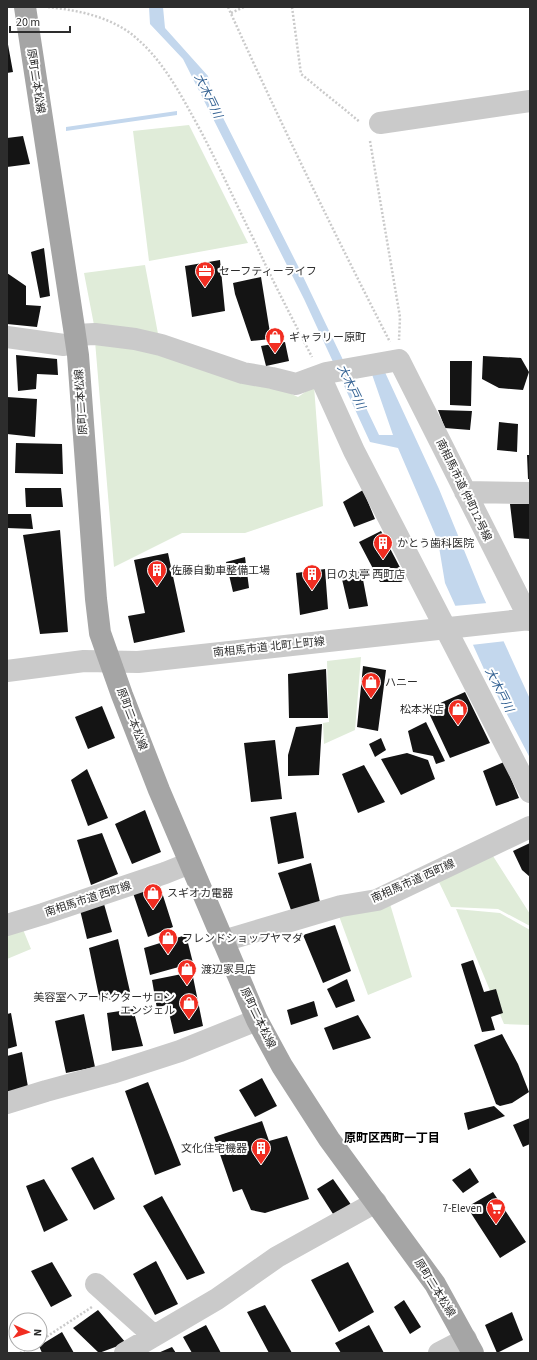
<svg xmlns="http://www.w3.org/2000/svg" width="537" height="1360" font-family="'Source Sans 3','Noto Sans JP',sans-serif">
	<rect width="100%" height="100%" fill="#fff"/>
	<path fill="#e0ecd9" d="M 189,125 L 248,243 L 149,261 L 133,131 Z
		M 145,265 L 159,339 L 94,325 L 84,273 Z
		M 95,341 L 133,346 L 270,384 L 298,397 L 314,386 L 323,506 L 245,533 L 182,533 L 114,567 Z
		M 361,657 L 355,730 L 324,744 L 323,723 L 329,722 L 327,661 Z
		M 493,856 L 530,914 L 530,926 L 498,909 L 451,907 L 438,880 Z
		M 390,904 L 412,977 L 368,995 L 339,916 Z
		M 456,909 L 500,913 L 530,930 L 530,1025 L 504,1024 Z
		M 22,927 L 31,949 L 7,959 L 7,932 Z"/>
	<path fill="#c3d7ed" d="M 149,7 L 163,7 L 165,28 L 208,76 L 211,94 L 298,266 L 379,435 L 393,435 L 366,357 L 377,355 L 439,489 L 482,594 L 530,699 L 530,758 L 488,678 L 445,583 L 438,541 L 398,448 L 370,442 L 304,299 L 183,59 L 150,24 Z
		M 177,111 L 177,115 L 66,131 L 66,127 Z"/>
	<path fill="#fff" d="M 488,603 L 506,641 L 471,645 L 453,606 Z"/>
	<path fill="#141414" d="M 7,39 L 13,72 L 7,73 Z
		M 23,136 L 30,164 L 7,167 L 7,138 Z
		M 44,248 L 50,296 L 40,298 L 31,252 Z
		M 220,260 L 225,311 L 192,317 L 185,266 Z
		M 7,273 L 26,286 L 26,305 L 41,306 L 37,327 L 7,324 Z
		M 261,277 L 271,339 L 251,341 L 235,294 L 233,283 Z
		M 285,342 L 289,361 L 266,366 L 261,346 Z
		M 16,355 L 57,359 L 58,375 L 37,374 L 36,389 L 18,391 Z
		M 483,356 L 521,358 L 529,372 L 523,390 L 499,388 L 482,379 Z
		M 450,361 L 472,361 L 471,406 L 450,405 Z
		M 7,397 L 37,399 L 35,437 L 7,434 Z
		M 438,410 L 472,411 L 470,430 L 445,428 Z
		M 499,422 L 518,424 L 517,452 L 497,450 Z
		M 16,443 L 62,444 L 63,474 L 15,473 Z
		M 527,455 L 530,455 L 530,479 L 528,479 Z
		M 25,488 L 61,488 L 63,507 L 26,507 Z
		M 363,490 L 375,519 L 354,527 L 343,502 Z
		M 510,504 L 530,504 L 530,539 L 514,538 Z
		M 7,514 L 31,514 L 33,529 L 7,528 Z
		M 60,530 L 68,632 L 40,634 L 23,535 Z
		M 381,531 L 406,579 L 401,582 L 380,582 L 359,542 Z
		M 168,553 L 185,632 L 134,643 L 128,616 L 145,613 L 134,560 Z
		M 245,557 L 249,588 L 233,592 L 226,562 Z
		M 325,569 L 328,609 L 300,615 L 296,573 Z
		M 361,569 L 368,606 L 349,609 L 341,575 Z
		M 363,666 L 386,670 L 378,731 L 357,727 Z
		M 326,669 L 328,718 L 289,718 L 288,674 Z
		M 465,692 L 490,743 L 450,758 L 427,709 Z
		M 102,706 L 115,738 L 88,749 L 75,717 Z
		M 426,722 L 445,761 L 436,764 L 433,756 L 413,752 L 408,731 Z
		M 322,724 L 319,775 L 288,776 L 288,755 L 296,727 Z
		M 381,738 L 386,750 L 375,757 L 369,744 Z
		M 275,740 L 282,799 L 251,802 L 244,743 Z
		M 407,753 L 428,760 L 435,779 L 401,795 L 381,759 Z
		M 504,762 L 519,798 L 496,806 L 483,771 Z
		M 364,765 L 385,802 L 358,813 L 342,774 Z
		M 87,769 L 108,818 L 88,826 L 71,780 Z
		M 145,810 L 161,852 L 132,864 L 115,824 Z
		M 296,812 L 304,858 L 278,864 L 270,817 Z
		M 102,833 L 118,874 L 91,885 L 77,840 Z
		M 530,843 L 530,877 L 522,870 L 513,851 Z
		M 311,863 L 320,902 L 291,910 L 278,873 Z
		M 159,883 L 173,927 L 148,937 L 133,893 Z
		M 104,904 L 112,932 L 87,939 L 80,910 Z
		M 335,925 L 351,971 L 323,983 L 303,935 Z
		M 186,935 L 193,963 L 150,975 L 144,948 Z
		M 118,939 L 131,996 L 100,1001 L 89,948 Z
		M 473,960 L 484,992 L 496,989 L 503,1013 L 491,1017 L 495,1030 L 482,1032 L 461,964 Z
		M 192,972 L 203,1026 L 174,1034 L 167,1004 L 157,1009 L 152,980 Z
		M 347,979 L 355,1001 L 336,1008 L 327,989 Z
		M 314,1001 L 318,1016 L 291,1025 L 287,1010 Z
		M 133,1009 L 143,1046 L 112,1051 L 107,1013 Z
		M 11,1013 L 17,1046 L 7,1049 L 7,1014 Z
		M 84,1014 L 95,1067 L 66,1073 L 55,1021 Z
		M 358,1015 L 371,1038 L 333,1050 L 324,1028 Z
		M 502,1034 L 518,1064 L 529,1092 L 512,1103 L 500,1106 L 496,1104 L 474,1045 Z
		M 22,1052 L 28,1087 L 7,1092 L 7,1056 Z
		M 262,1078 L 277,1106 L 255,1117 L 239,1090 Z
		M 148,1082 L 181,1165 L 155,1175 L 125,1091 Z
		M 494,1106 L 505,1116 L 468,1130 L 464,1113 Z
		M 530,1118 L 530,1144 L 523,1147 L 513,1125 Z
		M 262,1121 L 269,1141 L 287,1136 L 309,1199 L 265,1213 L 251,1210 L 242,1189 L 233,1192 L 214,1137 Z
		M 93,1157 L 115,1199 L 94,1210 L 71,1168 Z
		M 470,1168 L 479,1182 L 463,1193 L 452,1180 Z
		M 44,1179 L 68,1220 L 44,1232 L 26,1186 Z
		M 333,1179 L 352,1206 L 335,1217 L 317,1189 Z
		M 493,1192 L 526,1242 L 500,1258 L 467,1207 Z
		M 162,1196 L 205,1273 L 187,1280 L 143,1206 Z
		M 156,1261 L 178,1304 L 155,1315 L 133,1274 Z
		M 52,1262 L 72,1296 L 51,1307 L 31,1271 Z
		M 348,1262 L 374,1312 L 339,1332 L 311,1280 Z
		M 404,1300 L 421,1327 L 410,1334 L 394,1307 Z
		M 265,1305 L 292,1353 L 269,1353 L 247,1312 Z
		M 98,1310 L 126,1343 L 99,1353 L 73,1328 Z
		M 512,1312 L 523,1340 L 497,1353 L 485,1325 Z
		M 206,1325 L 221,1353 L 192,1353 L 183,1337 Z
		M 369,1325 L 384,1353 L 341,1353 L 335,1343 Z
		M 62,1332 L 74,1353 L 42,1353 L 39,1346 Z
		M 172,1347 L 176,1353 L 158,1353 Z"/>
	<g fill="none" stroke-linecap="round" stroke-linejoin="round">
		<path stroke="#cacaca" stroke-width="2.5" stroke-dasharray="2 2" stroke-linecap="butt" d="M 48,7 C 76,10 107,16 130,33 C 158,54 176,86 192,115 C 215,156 233,198 254,240 C 272,280 292,318 312,357
			M 228,7 C 279,120 333,231 390,342
			M 292,7 L 301,74 L 360,122
			M 231,13 L 244,7
			M 370,141 L 400,317 L 399,340
			M 40,1341 L 92,1307
			M 20,1353 L 35,1344"/>
		<path stroke="#cacaca" stroke-width="22" d="M 380,123 L 530,101
			M 75,335 L 95,334 L 135,339 L 161,345 L 243,373 L 272,378 L 296,384 L 326,373 L 399,360 L 530,620
			M 7,337 L 64,345
			M 320,376 L 354,451 L 530,792
			M 465,492 L 530,493
			M 7,671 L 84,661 L 138,662 L 530,619
			M 7,925 L 43,914 L 165,873 L 190,863
			M 223,941 L 341,906 L 377,900 L 530,827
			M 7,1103 L 46,1091 L 112,1073 L 180,1051 L 257,1020
			M 96,1284 L 154,1336
			M 125,1353 L 217,1299 L 277,1257 L 376,1202
			M 439,1353 L 466,1339"/>
		<path stroke="#a5a5a5" stroke-width="22" d="M 25,7 L 74,328 L 78,355 L 96,599 L 100,633 L 122,695 L 159,790 L 257,1020 L 282,1066 L 329,1139 L 435,1284 L 473,1353"/>
	</g>
	<defs>
		<symbol id="office-pin" viewBox="-11 -11 22 30"><path d="M0 17L-7.5 6A9.5 9.5 0 1 1 7.5 6Z" fill="#f12d21" stroke="#fff"/><path d="M-6-3h4V-5.5h4V-3h4V5H-6ZM-1-4.5V-3h2v-1.5ZM-6 0V1H6V0Z" fill="#fff"/></symbol>
		<symbol id="shop-pin" viewBox="-11 -11 22 30"><path d="M0 17L-7.5 6A9.5 9.5 0 1 1 7.5 6Z" fill="#f12d21" stroke="#fff"/><path d="M-5-2.5h2.3a2.7 3.5 0 0 1 5.4 0H5L5.5 6h-11ZM-1.5-2.5h3a1.5 2.3 0 0 0-3 0Z" fill="#fff"/></symbol>
		<symbol id="building-pin" viewBox="-11 -11 22 30"><path d="M0 17L-7.5 6A9.5 9.5 0 1 1 7.5 6Z" fill="#f12d21" stroke="#fff"/><path d="M-4-6H4V6H1V3H-1V6H-4ZM-2.5-4.3h1.7v1.8h-1.7ZM.8-4.3h1.7v1.8H.8ZM-2.5-1h1.7V.8h-1.7ZM.8-1h1.7V.8H.8Z" fill="#fff"/></symbol>
		<symbol id="supermarket-pin" viewBox="-11 -11 22 30"><path d="M0 17L-7.5 6A9.5 9.5 0 1 1 7.5 6Z" fill="#f12d21" stroke="#fff"/><path d="M-6-5.5h2.5l.6 2H6L4.5 2H-2.5L-4.4-4H-6ZM-1.5 3.2a1.3 1.3 0 1 0 .1 0ZM3 3.2a1.3 1.3 0 1 0 .1 0Z" fill="#fff"/></symbol>
	</defs>
	<g fill-rule="evenodd">
		<use href="#office-pin" x="194" y="260" width="22" height="30"/>
		<use href="#shop-pin" x="264" y="326" width="22" height="30"/>
		<use href="#building-pin" x="372" y="532" width="22" height="30"/>
		<use href="#building-pin" x="146" y="559" width="22" height="30"/>
		<use href="#building-pin" x="301" y="563" width="22" height="30"/>
		<use href="#shop-pin" x="360" y="671" width="22" height="30"/>
		<use href="#shop-pin" x="447" y="698" width="22" height="30"/>
		<use href="#shop-pin" x="142" y="882" width="22" height="30"/>
		<use href="#shop-pin" x="157" y="927" width="22" height="30"/>
		<use href="#shop-pin" x="176" y="958" width="22" height="30"/>
		<use href="#shop-pin" x="178" y="992" width="22" height="30"/>
		<use href="#building-pin" x="250" y="1137" width="22" height="30"/>
		<use href="#supermarket-pin" x="485" y="1197" width="22" height="30"/>
	</g>
	<g text-anchor="middle" dominant-baseline="central" stroke-width="4" stroke-linejoin="round" paint-order="stroke">
		<g font-size="11" fill="#2d2d2d" stroke="#fff">
			<text transform="translate(36 81) rotate(81)">原町二本松線</text>
			<text transform="translate(81 402) rotate(-94)">原町二本松線</text>
			<text transform="translate(464 490) rotate(64)">南相馬市道 仲町12号線</text>
			<text transform="translate(269 647) rotate(-6)">南相馬市道 北町上町線</text>
			<text transform="translate(132 719) rotate(69)">原町二本松線</text>
			<text transform="translate(413 881) rotate(-24)">南相馬市道 西町線</text>
			<text transform="translate(88 899) rotate(-18)">南相馬市道 西町線</text>
			<text transform="translate(258 1018) rotate(64)">原町二本松線</text>
			<text transform="translate(435 1288) rotate(58)">原町二本松線</text>
		</g>
		<g font-size="11" fill="#2d2d2d" stroke="#fff" text-anchor="start">
			<text x="219" y="271">セーフティーライフ</text>
			<text x="289" y="337">ギャラリー原町</text>
			<text x="397" y="543">かとう歯科医院</text>
			<text x="171" y="570">佐藤自動車整備工場</text>
			<text x="326" y="574">日の丸亭 西町店</text>
			<text x="385" y="682">ハニー</text>
			<text x="444" y="709" text-anchor="end">松本米店</text>
			<text x="167" y="893">スギオカ電器</text>
			<text x="182" y="938">フレンドショップヤマダ</text>
			<text x="201" y="969">渡辺家具店</text>
			<text x="175" y="997" text-anchor="end">美容室ヘアードクターサロン<tspan x="175" dy="13">エンジェル</tspan></text>
			<text x="247" y="1148" text-anchor="end">文化住宅機器</text>
			<text x="482" y="1208" text-anchor="end">7-Eleven</text>
		</g>
		<g font-size="12" font-style="italic" fill="#356394" stroke="#fff">
			<text transform="translate(208 96) rotate(64)">大木戸川</text>
			<text transform="translate(351 387) rotate(64)">大木戸川</text>
			<text transform="translate(499 690) rotate(63)">大木戸川</text>
		</g>
		<g font-size="12" font-weight="bold" fill="#000" stroke="#fff">
			<text x="392" y="1138">原町区西町一丁目</text>
		</g>
	</g>
	<rect width="537" height="1360" fill="none" stroke="#2d2d2d" stroke-width="16"/>
	<g transform="translate(28 1332) rotate(93)"><circle r="19" fill="#ffffff" stroke="#ababab"/>
	<path d="M0-3L7 15L0 10L-7 15Z" fill="#f12d21"/>
	<text y="-6" font-size="11" font-weight="bold" text-anchor="middle" fill="#2d2d2d">N</text>
	</g>
	<path d="M10 26v6h60v-6" fill="none" stroke="#2d2d2d" stroke-width="2"/>
	<text x="16" y="26" font-size="12" fill="#2d2d2d" stroke="#ffffff" stroke-width="3" paint-order="stroke">20 m</text>
</svg>
